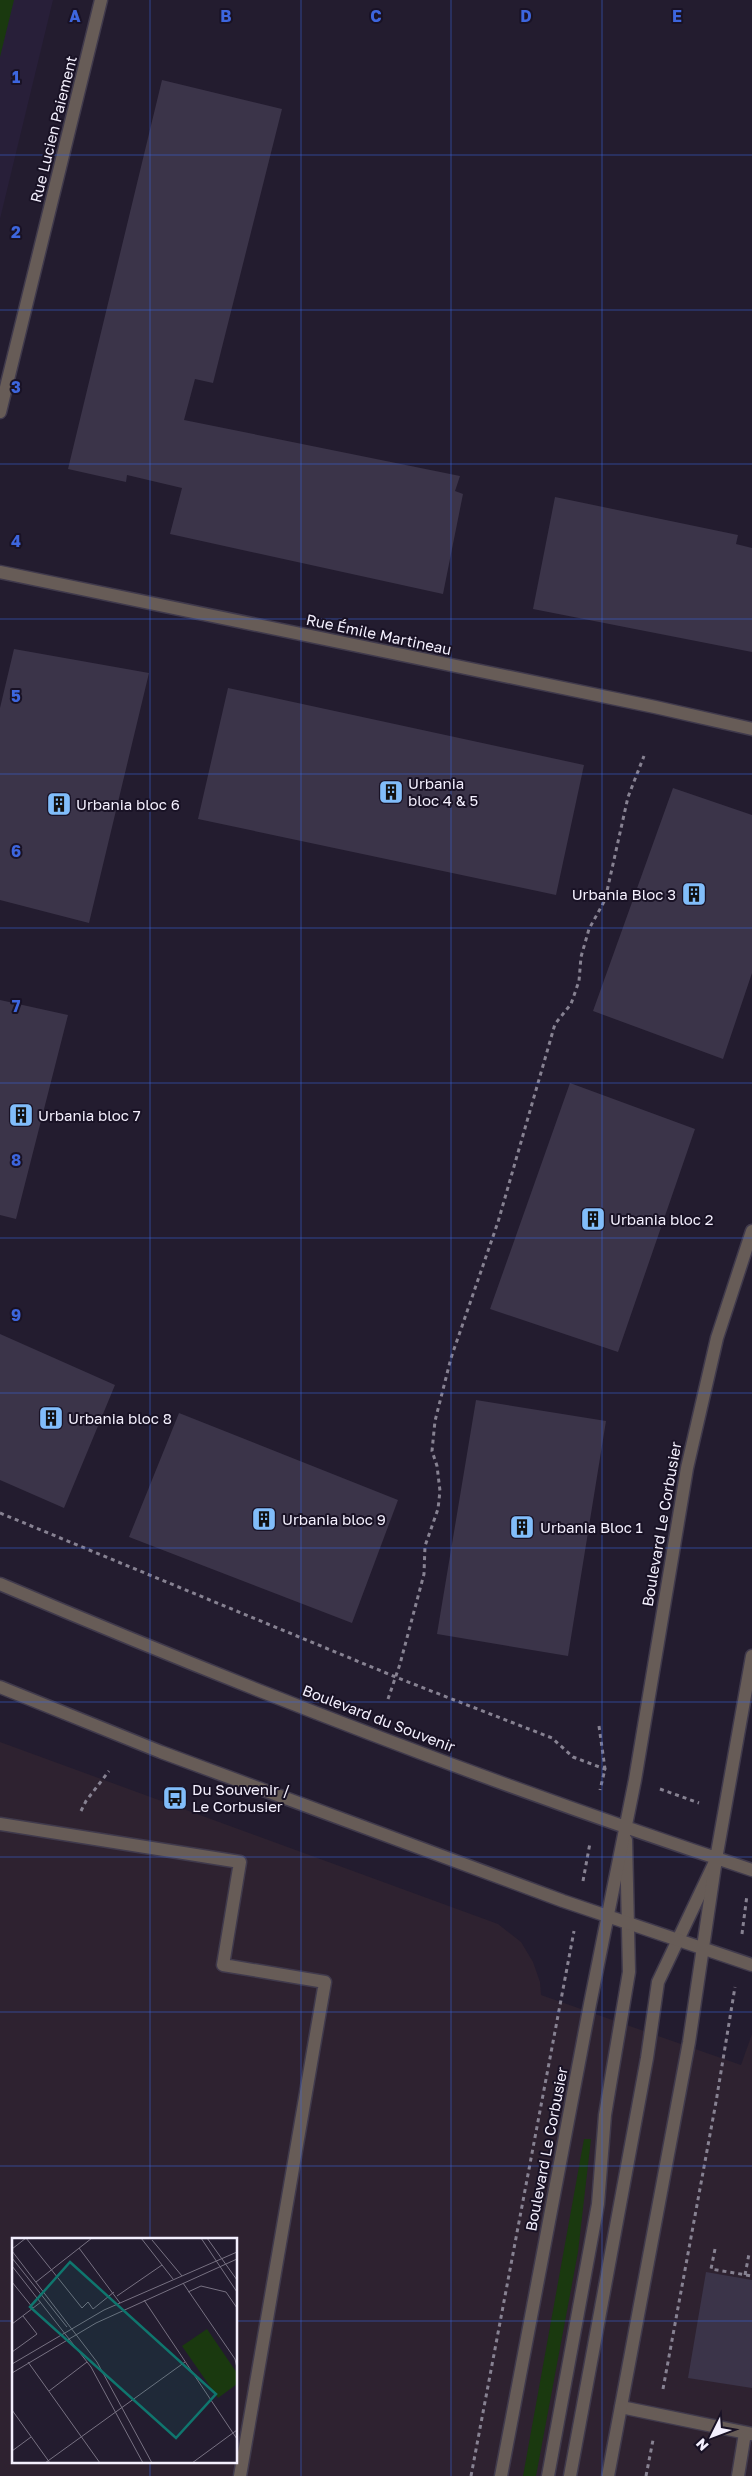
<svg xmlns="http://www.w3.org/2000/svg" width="752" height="2476" font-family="'Golos Text',sans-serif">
	<rect width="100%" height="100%" fill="#231c2f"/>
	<path fill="#2e2230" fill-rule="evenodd" d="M 0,1742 L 498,1924 L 521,1942 L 533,1962 L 540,1982 L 541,1995 L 741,2065 L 752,2034 L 752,2476 L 0,2476 ZM 14,2240 L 236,2240 L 236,2462 L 14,2462 Z"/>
	<path fill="#281f39" d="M 0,0 L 53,0 L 0,219 Z"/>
	<path fill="#1a390f" d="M 0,0 L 14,0 L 0,57 Z
		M 584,2139 L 591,2139 L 578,2252 L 536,2476 L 523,2476 Z"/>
	<path fill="#3b3449" d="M 162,80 L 282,109 L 213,383 L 195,379 L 184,420 L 460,476 L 455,491 L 463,494 L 443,594 L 170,534 L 182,488 L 127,475 L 126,482 L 68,469 Z
		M 555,497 L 738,535 L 736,544 L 752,548 L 752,652 L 533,609 Z
		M 14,649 L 149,673 L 89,923 L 0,900 L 0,708 Z
		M 228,688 L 584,765 L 556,895 L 198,819 Z
		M 673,788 L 752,815 L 752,973 L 723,1059 L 593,1011 Z
		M 0,1000 L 68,1015 L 16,1219 L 0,1215 Z
		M 570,1083 L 695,1129 L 618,1352 L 490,1309 Z
		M 0,1334 L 115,1385 L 64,1508 L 0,1480 Z
		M 476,1400 L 606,1421 L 568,1656 L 437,1634 Z
		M 179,1413 L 398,1500 L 352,1623 L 129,1537 Z
		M 706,2272 L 752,2280 L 752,2388 L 688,2378 Z"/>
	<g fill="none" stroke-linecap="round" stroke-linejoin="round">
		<defs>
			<path id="service" d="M 0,1824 L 240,1862 L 223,1965 L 325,1982 L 240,2476
				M 621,2407 L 752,2434
				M 548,2476 L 598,2204 L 605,2115 L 629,1972 L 626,1840
				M 570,2476 L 647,2058 L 658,1982 L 714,1864
				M 738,2476 L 745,2433"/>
			<path id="minor" d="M 0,572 L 655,707 L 752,729"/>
			<path id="tertiary" d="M 0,412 L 101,0
				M 0,1584 C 247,1689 497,1786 752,1870
				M 0,1687 L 161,1752 L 563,1901 L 752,1965
				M 501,2476 L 590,2004 L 635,1780 L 687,1468 L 717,1338 L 752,1231
				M 608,2476 L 689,2042 L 716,1859 L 752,1656"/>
		</defs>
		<use href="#service" stroke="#403a4c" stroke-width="15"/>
		<use href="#minor" stroke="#403a4c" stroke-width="15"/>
		<use href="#tertiary" stroke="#403a4c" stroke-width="15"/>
		<path stroke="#878292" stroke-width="3" stroke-dasharray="4 4" stroke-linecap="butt" d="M 0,1513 L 403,1680 L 552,1738 L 573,1757 L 610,1771
			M 388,1699 L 400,1664 L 424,1574 L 425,1546 L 438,1509 L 440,1491 L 437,1466 L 432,1451 L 435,1421 L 451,1358 L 498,1222 L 555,1024 L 571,1004 L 579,981 L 581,957 L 589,929 L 605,900 L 628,797 L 644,756
			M 599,1726 L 605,1769 L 600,1790
			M 660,1789 L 699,1803
			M 81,1811 L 86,1801 L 109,1771
			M 583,1881 L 590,1843
			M 742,1934 L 747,1895
			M 715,2249 L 711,2269 L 752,2276
			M 745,2275 L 749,2254
			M 663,2389 L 716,2102 L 735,1987
			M 471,2476 L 574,1931
			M 646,2476 L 653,2440"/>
		<use href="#service" stroke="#675c57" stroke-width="12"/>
		<use href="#minor" stroke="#675c57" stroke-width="12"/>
		<use href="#tertiary" stroke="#675c57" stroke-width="12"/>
	</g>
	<path fill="none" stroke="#3d66de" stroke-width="1" stroke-opacity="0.55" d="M 150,0 L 150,2240M 301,0 L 301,2476M 451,0 L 451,2476M 602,0 L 602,2476M 0,155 L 752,155M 0,310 L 752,310M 0,464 L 752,464M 0,619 L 752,619M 0,774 L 752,774M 0,928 L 752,928M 0,1083 L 752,1083M 0,1238 L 752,1238M 0,1393 L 752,1393M 0,1548 L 752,1548M 0,1702 L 752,1702M 0,1857 L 752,1857M 0,2012 L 752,2012M 0,2166 L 752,2166M 0,2321 L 14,2321M 236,2321 L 752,2321M 150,2462 L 150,2476"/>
	<defs>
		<symbol id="building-square" viewBox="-11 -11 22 22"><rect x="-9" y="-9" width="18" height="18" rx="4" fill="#81bdfa" stroke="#191225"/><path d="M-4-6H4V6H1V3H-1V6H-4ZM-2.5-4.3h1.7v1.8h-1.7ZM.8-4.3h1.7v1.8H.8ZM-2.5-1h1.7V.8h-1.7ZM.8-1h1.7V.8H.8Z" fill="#111"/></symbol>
		<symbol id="bus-square" viewBox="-11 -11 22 22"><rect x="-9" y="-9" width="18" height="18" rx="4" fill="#81bdfa" stroke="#191225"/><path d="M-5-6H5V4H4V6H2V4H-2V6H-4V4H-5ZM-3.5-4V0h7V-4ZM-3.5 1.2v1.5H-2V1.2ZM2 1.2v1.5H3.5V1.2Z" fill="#111"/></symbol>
	</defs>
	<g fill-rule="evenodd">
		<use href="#building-square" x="377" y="778" width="28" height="28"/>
		<use href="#building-square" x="45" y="790" width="28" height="28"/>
		<use href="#building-square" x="680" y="880" width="28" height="28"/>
		<use href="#building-square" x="7" y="1101" width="28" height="28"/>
		<use href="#building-square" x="579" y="1205" width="28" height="28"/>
		<use href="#building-square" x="37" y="1404" width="28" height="28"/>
		<use href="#building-square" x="250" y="1505" width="28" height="28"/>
		<use href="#building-square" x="508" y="1513" width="28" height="28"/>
		<use href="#bus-square" x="161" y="1784" width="28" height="28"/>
	</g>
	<g text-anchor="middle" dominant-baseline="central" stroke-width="4" stroke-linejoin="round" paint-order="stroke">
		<g font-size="15" fill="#f4f0fe" stroke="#191225">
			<text transform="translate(53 129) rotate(-76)">Rue Lucien Paiement</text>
			<text transform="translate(379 634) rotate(12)">Rue Émile Martineau</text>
			<text transform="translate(661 1524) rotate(-80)">Boulevard Le Corbusier</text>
			<text transform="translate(379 1718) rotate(21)">Boulevard du Souvenir</text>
			<text transform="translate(546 2149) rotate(-79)">Boulevard Le Corbusier</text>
		</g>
		<g font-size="15" fill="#f4f0fe" stroke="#191225" text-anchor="start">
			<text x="408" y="783">Urbania<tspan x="408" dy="17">bloc 4 &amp; 5</tspan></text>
			<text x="76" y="804">Urbania bloc 6</text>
			<text x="676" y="894" text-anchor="end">Urbania Bloc 3</text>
			<text x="38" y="1115">Urbania bloc 7</text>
			<text x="610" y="1219">Urbania bloc 2</text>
			<text x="68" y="1418">Urbania bloc 8</text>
			<text x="282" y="1519">Urbania bloc 9</text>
			<text x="540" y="1527">Urbania Bloc 1</text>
			<text x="192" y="1789">Du Souvenir /<tspan x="192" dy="17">Le Corbusier</tspan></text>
		</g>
	</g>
	<g transform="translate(12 2238)">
		<rect width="225" height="225" fill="#231c2f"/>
		<path d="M 195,91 L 225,135 L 225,146 L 206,160 L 170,108 Z" fill="#1a390f"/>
		<path fill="none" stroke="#777182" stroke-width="1" d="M 14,0 L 70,70 L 76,64 L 81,71 L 102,54M 129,0 L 161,41M 189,0 L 225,54M 195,0 L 225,42M 140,2 L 170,38M 67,10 L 108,65M 0,11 L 14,0M 0,13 L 85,124 L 140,225M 0,20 L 55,89M 0,28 L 79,129 L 131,225M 0,44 L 21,70M 24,44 L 80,0M 171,45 L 223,121 L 225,130M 176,54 L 189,48 L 214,54 L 225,70M 105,58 L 150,27M 132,62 L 225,201M 0,86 L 29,64M 0,114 L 25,96 L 11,78M 16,124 L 88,225M 0,126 L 92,72 L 225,14M 0,135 L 84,85 L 225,21M 37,153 L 75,124M 0,172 L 38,225M 0,213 L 19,199M 33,225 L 173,124M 180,225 L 225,192"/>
		<path fill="#0f766e" fill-opacity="0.15" stroke="#0f766e" stroke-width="2.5" d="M 58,24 L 204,156 L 164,200 L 18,69 Z"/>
		<rect width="225" height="225" fill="none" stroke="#f4f0fe" stroke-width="2.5"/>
	</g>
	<g font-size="16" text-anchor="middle" font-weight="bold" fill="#3d66de" stroke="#191225" stroke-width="4" stroke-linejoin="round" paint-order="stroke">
		<text x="75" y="22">A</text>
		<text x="226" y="22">B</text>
		<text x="376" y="22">C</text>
		<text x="526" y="22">D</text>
		<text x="677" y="22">E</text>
		<text x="16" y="83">1</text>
		<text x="16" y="238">2</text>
		<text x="16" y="393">3</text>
		<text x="16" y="547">4</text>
		<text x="16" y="702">5</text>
		<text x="16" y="857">6</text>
		<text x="16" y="1012">7</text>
		<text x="16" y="1166">8</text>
		<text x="16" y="1321">9</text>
	</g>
	<g transform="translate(712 2436) rotate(228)" stroke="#191225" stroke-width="4" paint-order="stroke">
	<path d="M0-4L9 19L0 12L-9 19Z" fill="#f4f0fe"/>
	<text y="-8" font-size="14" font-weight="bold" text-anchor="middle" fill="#f4f0fe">N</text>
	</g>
</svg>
